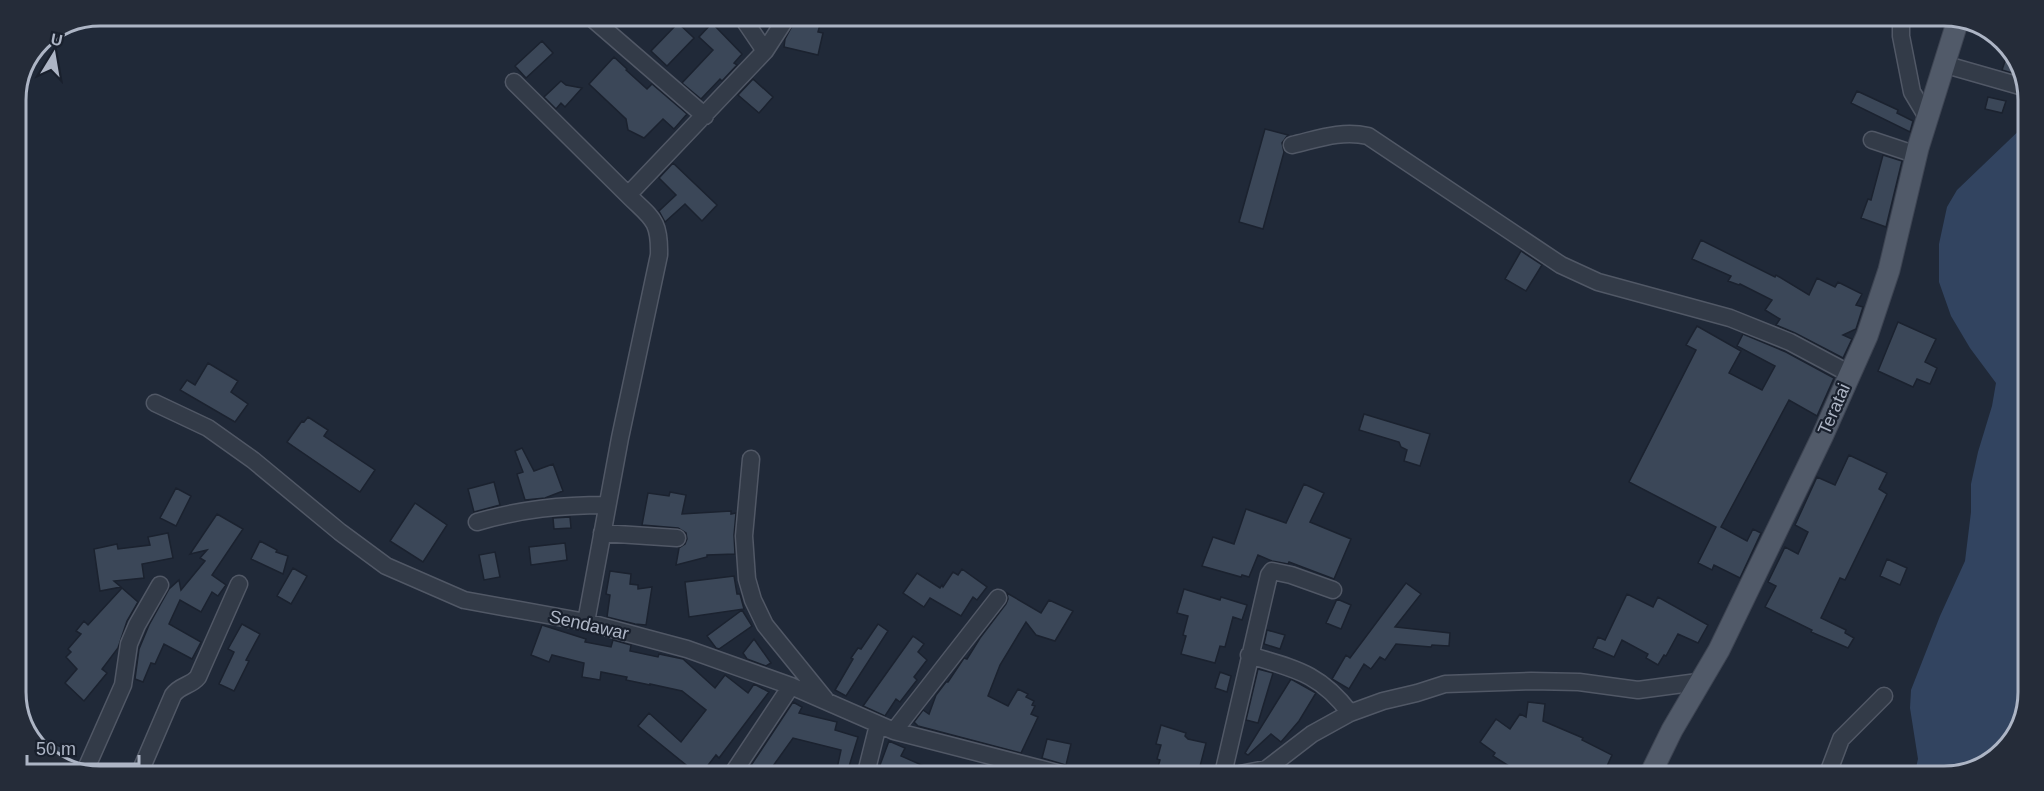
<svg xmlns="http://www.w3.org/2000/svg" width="2044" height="791" font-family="Arial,sans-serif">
	<rect width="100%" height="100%" fill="#202938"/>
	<path fill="#324460" d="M 2029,121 L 2024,719 L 1992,762 L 1945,776 L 1914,776 L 1918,759 L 1910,708 L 1911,690 L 1940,616 L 1965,561 L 1971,512 L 1971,484 L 1978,452 L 1992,406 L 1996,383 L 1970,348 L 1951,316 L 1939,282 L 1939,244 L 1947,207 L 1957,190 Z"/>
	<path fill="#3b4758" stroke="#1b222f" stroke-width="1.5" d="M 797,17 L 822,17 L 818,32 L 823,33 L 818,55 L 784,47 L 785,39 Z
		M 678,23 L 694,38 L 667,66 L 651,51 Z
		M 712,23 L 742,54 L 734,63 L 737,65 L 722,81 L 720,79 L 701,99 L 682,83 L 713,50 L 699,37 Z
		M 542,41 L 553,53 L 526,78 L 515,66 Z
		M 2007,55 L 2015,58 L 2017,63 L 2015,74 L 2002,70 Z
		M 614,57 L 627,69 L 626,70 L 647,89 L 652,84 L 687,114 L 674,129 L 663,119 L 644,138 L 628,130 L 626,119 L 589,84 Z
		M 753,79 L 773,97 L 759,113 L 738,95 Z
		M 561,81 L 566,85 L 582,88 L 565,107 L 561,103 L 556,109 L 544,97 Z
		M 1857,91 L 1898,110 L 1897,113 L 1913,121 L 1910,132 L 1851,103 Z
		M 1988,97 L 2006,101 L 2002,113 L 1985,109 Z
		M 1265,129 L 1288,135 L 1282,143 L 1284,152 L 1263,229 L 1239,222 Z
		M 1883,155 L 1902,161 L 1886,227 L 1861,218 L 1868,199 L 1871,200 Z
		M 673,163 L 717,205 L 702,221 L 685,204 L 665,222 L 659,211 L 676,195 L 659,178 Z
		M 1701,240 L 1775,277 L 1776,275 L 1809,295 L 1817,278 L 1835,287 L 1838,282 L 1862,294 L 1856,305 L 1863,307 L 1856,329 L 1843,335 L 1852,339 L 1843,358 L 1795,333 L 1776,325 L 1780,319 L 1765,310 L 1772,300 L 1740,284 L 1739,285 L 1728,281 L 1731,276 L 1692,259 Z
		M 1521,251 L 1542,265 L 1526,291 L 1505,279 Z
		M 1898,322 L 1936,339 L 1925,362 L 1937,368 L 1930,384 L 1917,379 L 1913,387 L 1878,371 Z
		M 1697,326 L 1741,351 L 1729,373 L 1762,390 L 1775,366 L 1737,346 L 1743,334 L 1786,352 L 1834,378 L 1817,416 L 1789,400 L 1721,527 L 1747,541 L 1753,529 L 1761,533 L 1740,578 L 1714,565 L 1712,570 L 1698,563 L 1716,527 L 1629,482 L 1696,350 L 1686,345 Z
		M 208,363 L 238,381 L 231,392 L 248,404 L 235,422 L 180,390 L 187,380 L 195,385 Z
		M 1364,414 L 1430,434 L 1420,466 L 1404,461 L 1407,450 L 1401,447 L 1399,442 L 1359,430 Z
		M 308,417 L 328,430 L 324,436 L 375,470 L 360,492 L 287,442 L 302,421 L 304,422 Z
		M 522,448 L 534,471 L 553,464 L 563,491 L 545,498 L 525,500 L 517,474 L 523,472 L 515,451 Z
		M 1849,455 L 1887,473 L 1879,489 L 1887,494 L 1845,580 L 1840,578 L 1821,618 L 1846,630 L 1845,633 L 1854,638 L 1848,648 L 1811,632 L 1812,630 L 1765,607 L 1776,586 L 1768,582 L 1785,547 L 1798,554 L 1808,532 L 1795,525 L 1817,477 L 1835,485 Z
		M 494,482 L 500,505 L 474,512 L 468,489 Z
		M 1304,484 L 1324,493 L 1310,522 L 1351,539 L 1334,579 L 1289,562 L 1288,564 L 1272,561 L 1258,555 L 1249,577 L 1242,575 L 1241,577 L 1202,566 L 1213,537 L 1234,544 L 1246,509 L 1286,523 Z
		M 176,488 L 191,496 L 176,526 L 160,518 Z
		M 670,492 L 686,495 L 682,514 L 731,511 L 731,514 L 736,513 L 734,535 L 735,554 L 707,555 L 707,557 L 676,565 L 679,548 L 685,544 L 687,539 L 686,533 L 678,528 L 642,525 L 648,493 L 669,496 Z
		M 415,503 L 447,525 L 423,562 L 390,541 Z
		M 217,514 L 243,529 L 212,575 L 226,585 L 218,596 L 212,592 L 201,612 L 180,600 L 169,624 L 201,642 L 192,659 L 164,644 L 155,664 L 151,663 L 143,682 L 135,679 L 139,649 L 149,625 L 169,589 L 179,580 L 181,590 L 205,561 L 200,558 L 207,550 L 190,554 Z
		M 570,517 L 571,528 L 554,529 L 553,518 Z
		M 168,533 L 173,558 L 142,564 L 144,578 L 114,581 L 121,587 L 100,591 L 94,549 L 117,544 L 118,549 L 150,545 L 148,537 Z
		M 260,541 L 277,550 L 276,552 L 288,556 L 283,574 L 251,559 Z
		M 565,543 L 567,560 L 531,565 L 529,547 Z
		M 495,552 L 500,577 L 484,580 L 479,555 Z
		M 1887,559 L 1907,568 L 1900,585 L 1880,576 Z
		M 293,568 L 307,576 L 291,604 L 277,596 Z
		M 962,569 L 987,587 L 977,600 L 973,597 L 961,616 L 930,598 L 924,607 L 903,593 L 917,573 L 940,588 L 942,585 L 943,587 L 953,572 L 958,575 Z
		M 610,571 L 631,574 L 630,584 L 638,585 L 638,589 L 652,587 L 646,625 L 635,624 L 607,617 L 610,595 L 606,594 Z
		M 734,576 L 737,594 L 740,594 L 744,609 L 689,617 L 685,582 Z
		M 1406,583 L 1421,594 L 1395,627 L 1450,633 L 1449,646 L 1432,645 L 1431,647 L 1396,644 L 1385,660 L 1380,657 L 1371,669 L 1364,664 L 1349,689 L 1332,679 L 1346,655 L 1350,658 Z
		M 122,588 L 138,602 L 127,621 L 118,648 L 102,669 L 107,673 L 84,701 L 65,683 L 77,669 L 66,657 L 71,652 L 68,649 L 81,634 L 76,631 L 84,621 L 88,625 Z
		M 1184,589 L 1220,600 L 1221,597 L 1247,605 L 1242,620 L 1233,617 L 1225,647 L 1220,646 L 1215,663 L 1181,654 L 1186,636 L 1183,635 L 1188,616 L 1177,613 Z
		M 1007,593 L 1041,613 L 1049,600 L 1073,611 L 1055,641 L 1036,635 L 1026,622 L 1000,665 L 988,696 L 1008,706 L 1018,689 L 1028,694 L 1026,697 L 1034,701 L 1032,705 L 1035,706 L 1031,714 L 1038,717 L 1021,753 L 918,726 L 914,722 L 923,710 L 929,714 L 936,695 L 946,682 L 948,682 L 964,658 L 967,659 L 980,638 L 1006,604 L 1008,599 Z
		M 1627,594 L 1653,607 L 1658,597 L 1708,625 L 1698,643 L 1678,634 L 1666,656 L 1664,655 L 1658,665 L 1646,658 L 1648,654 L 1622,640 L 1614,657 L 1593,648 L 1598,637 L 1605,640 Z
		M 1337,599 L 1351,605 L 1341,629 L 1326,623 Z
		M 742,610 L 752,626 L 719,649 L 716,648 L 707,636 Z
		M 242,624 L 260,634 L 246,660 L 249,661 L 234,691 L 219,684 L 234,652 L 228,649 Z
		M 878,624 L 888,631 L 846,696 L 835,690 L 853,659 L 851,658 L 858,648 L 861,649 Z
		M 542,625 L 586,639 L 585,642 L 611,647 L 613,640 L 631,645 L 630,651 L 658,657 L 659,654 L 683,659 L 715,688 L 725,675 L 748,693 L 754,684 L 769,692 L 719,758 L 716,755 L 702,773 L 696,773 L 638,726 L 649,713 L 681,742 L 706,710 L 682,691 L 650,684 L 650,685 L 626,680 L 627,677 L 601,672 L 600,680 L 582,677 L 584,663 L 552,655 L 549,662 L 531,655 Z
		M 1267,630 L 1285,635 L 1280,649 L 1264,644 Z
		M 913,636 L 924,644 L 918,652 L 927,660 L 914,677 L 917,680 L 900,702 L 896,699 L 885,716 L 863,706 Z
		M 754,639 L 771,663 L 766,666 L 747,659 L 743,653 Z
		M 1258,669 L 1273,673 L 1258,723 L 1246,720 Z
		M 1220,672 L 1231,676 L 1227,692 L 1215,688 Z
		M 1291,679 L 1316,693 L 1299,721 L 1281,742 L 1271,734 L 1248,755 L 1245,753 Z
		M 793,702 L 802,707 L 799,713 L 837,722 L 835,730 L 858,737 L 847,773 L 836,773 L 841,750 L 793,738 L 768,773 L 746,773 Z
		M 1528,702 L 1545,704 L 1543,721 L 1583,738 L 1582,740 L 1612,755 L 1603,775 L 1526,775 L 1517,771 L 1493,756 L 1495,753 L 1480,742 L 1496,719 L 1510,729 L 1520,714 L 1526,717 Z
		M 1161,725 L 1186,733 L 1185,736 L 1188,739 L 1206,743 L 1198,774 L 1156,774 L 1160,760 L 1157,759 L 1161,745 L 1156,744 Z
		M 1047,739 L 1071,744 L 1066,765 L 1042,758 Z
		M 889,741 L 905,748 L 901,756 L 942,774 L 877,773 Z
		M 54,744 L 69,750 L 63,765 L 49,755 Z"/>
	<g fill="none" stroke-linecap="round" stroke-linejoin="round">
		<defs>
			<path id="minor" d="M 742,17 L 765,51
				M 1901,19 L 1901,36 L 1912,92 L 1927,117
				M 594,20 L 705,116
				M 1943,64 L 2027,88
				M 514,82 L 628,195
				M 1872,140 L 1917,155
				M 1292,145 C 1318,139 1341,130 1368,136 L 1561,265 L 1598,282 L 1730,318 L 1790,342 L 1850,374
				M 155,403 L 208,428 L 253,460 L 340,532 L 386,566 L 464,600 L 586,622 L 687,649 L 791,686 L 894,731 L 1061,774
				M 751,459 L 744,536 L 747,579 L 753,600 L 765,625 L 825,699
				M 477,522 C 522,509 561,505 607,505
				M 602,533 L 677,538
				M 586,622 L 620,438 L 659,255 C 660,219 651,218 628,195 L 765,51 L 787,17
				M 1249,655 C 1295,669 1320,673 1350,713
				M 894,731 L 998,598
				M 85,771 L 123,685 L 129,644 L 137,625 L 160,585
				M 140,772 L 173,695 C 180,685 191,686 198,677 L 239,584
				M 733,773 L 791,686
				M 866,773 L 878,725
				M 1223,774 L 1269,575 L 1272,571 L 1291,575 L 1333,590
				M 1240,774 L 1266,769
				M 1260,774 L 1312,734 L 1350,713 L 1383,701 L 1417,693 L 1445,684 L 1531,681 L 1579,682 L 1638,690 L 1698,682
				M 1827,776 L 1841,739 L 1884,696"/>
			<path id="major" d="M 1650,775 L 1672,730 L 1719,650 L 1822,437 L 1867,336 L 1889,270 L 1918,148 L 1958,20"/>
		</defs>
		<use href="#minor" stroke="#515866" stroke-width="19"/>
		<use href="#major" stroke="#3d4452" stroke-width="23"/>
		<use href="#minor" stroke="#333b48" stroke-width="16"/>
		<use href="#major" stroke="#515a69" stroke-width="21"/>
	</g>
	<g text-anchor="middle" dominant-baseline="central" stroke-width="4.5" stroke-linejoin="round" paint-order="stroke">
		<g font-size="18" fill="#adb5c5" stroke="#19202d">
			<text transform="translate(1834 409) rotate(-66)">Teratai</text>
			<text transform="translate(589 625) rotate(13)">Sendawar</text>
		</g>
	</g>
	<path d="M0 0H2044V791H0ZM100 26H1944A74 74 0 0 1 2018 100V692A74 74 0 0 1 1944 766H100A74 74 0 0 1 26 692V100A74 74 0 0 1 100 26Z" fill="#252c39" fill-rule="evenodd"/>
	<path fill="none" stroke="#adb5c5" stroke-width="3" d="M100 26H1944A74 74 0 0 1 2018 100V692A74 74 0 0 1 1944 766H100A74 74 0 0 1 26 692V100A74 74 0 0 1 100 26Z"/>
	<g transform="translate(54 54) rotate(11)" stroke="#19202d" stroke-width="4.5" paint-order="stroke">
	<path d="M0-4.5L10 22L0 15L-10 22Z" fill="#adb5c5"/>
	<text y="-9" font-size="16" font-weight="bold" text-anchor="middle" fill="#adb5c5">U</text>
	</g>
	<path d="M27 755v9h112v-9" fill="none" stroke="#adb5c5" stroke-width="3"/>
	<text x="36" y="755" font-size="18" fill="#adb5c5" stroke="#19202d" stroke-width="4.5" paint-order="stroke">50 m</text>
</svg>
